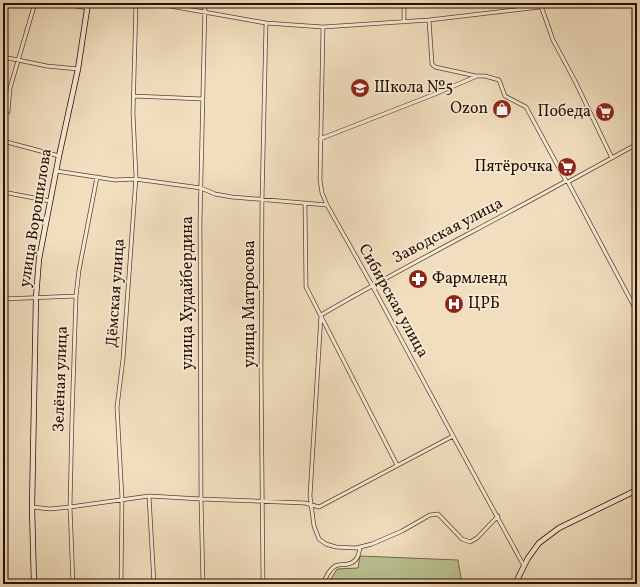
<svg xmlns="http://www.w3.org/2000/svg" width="640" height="587" font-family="Vollkorn,serif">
	<rect width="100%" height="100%" fill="#f1debe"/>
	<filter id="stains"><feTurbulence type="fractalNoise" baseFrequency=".005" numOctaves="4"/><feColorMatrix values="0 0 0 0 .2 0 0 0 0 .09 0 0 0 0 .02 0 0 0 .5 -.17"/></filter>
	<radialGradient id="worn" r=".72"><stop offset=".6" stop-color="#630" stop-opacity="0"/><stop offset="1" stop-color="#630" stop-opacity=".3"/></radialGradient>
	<path fill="#bac191" stroke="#716848" d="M 360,556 L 458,560 L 462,584 L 328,584 L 337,569 L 358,568 Z"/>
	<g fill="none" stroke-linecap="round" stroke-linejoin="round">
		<defs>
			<path id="street" d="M 59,3 L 88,8
				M 153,3 L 266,23 L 323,27 L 429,20 L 540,7 L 555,3
				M 404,3 L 404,22
				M 540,3 L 553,40 L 575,81 L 612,158
				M 429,20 L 432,64 L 435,67 L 476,76
				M 323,27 L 320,180 L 322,193 L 327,205 L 372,285 L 453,436 L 524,566
				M 3,57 L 47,66 L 78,69
				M 134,96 L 203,99
				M 8,112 L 10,88 L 35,3
				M 320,139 L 435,94 L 477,76 L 485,76 L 499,80 L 505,96 L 526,107 L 566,181
				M 3,141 L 59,156
				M 56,171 L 115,180 L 135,179 L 201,188 L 215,194 L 232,197 L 327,205
				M 568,182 L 637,312
				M 3,192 L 50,201
				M 305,203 L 306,287 L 397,465
				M 3,299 L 76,296
				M 321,315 L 310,496 L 314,526 L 319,539 L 326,544 L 336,547 L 356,548 L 372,544 L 402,531 L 430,515 L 438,514 L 462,539 L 470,542 L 477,538 L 498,516
				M 321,315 C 401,268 485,226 566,181 L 568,182 L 637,144
				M 149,496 L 154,584
				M 32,507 L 50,509 L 70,507 L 149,496 L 201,499 L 305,503 L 319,507 L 453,436
				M 73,584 L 70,507 L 72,417 L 76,296 L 79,270 L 97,177
				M 121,584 L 122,499 L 117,407 L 123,359 L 136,177 L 133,113 L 136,3
				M 203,584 L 201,499 L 200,222 L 205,3
				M 263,584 L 261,367 L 262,200 L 266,23
				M 323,584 C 326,577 330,567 338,565 C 341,564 345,565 348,564 C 357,562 359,555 360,547"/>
			<path id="secondary" d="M 34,584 L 32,507 L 36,297 L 39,259 L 59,156 L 78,69 L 88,3
				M 515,584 L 528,558 L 539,543 L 559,528 L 637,490"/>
		</defs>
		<use href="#street" stroke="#5a4230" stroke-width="4.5"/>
		<use href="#secondary" stroke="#280e00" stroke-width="6"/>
		<use href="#street" stroke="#f6ead5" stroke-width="3"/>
		<use href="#secondary" stroke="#f6ead5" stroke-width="4.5"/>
	</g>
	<defs>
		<symbol id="school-disc" viewBox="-11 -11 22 22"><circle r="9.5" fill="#8f2418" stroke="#f6ead5"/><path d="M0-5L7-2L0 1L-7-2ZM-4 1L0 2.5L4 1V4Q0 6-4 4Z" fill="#fff"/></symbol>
		<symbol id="shop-disc" viewBox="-11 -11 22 22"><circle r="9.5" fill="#8f2418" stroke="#f6ead5"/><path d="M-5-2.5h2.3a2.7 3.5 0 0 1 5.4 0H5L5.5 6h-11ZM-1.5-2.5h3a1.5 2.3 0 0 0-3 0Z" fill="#fff"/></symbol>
		<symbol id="supermarket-disc" viewBox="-11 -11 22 22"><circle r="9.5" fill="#8f2418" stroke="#f6ead5"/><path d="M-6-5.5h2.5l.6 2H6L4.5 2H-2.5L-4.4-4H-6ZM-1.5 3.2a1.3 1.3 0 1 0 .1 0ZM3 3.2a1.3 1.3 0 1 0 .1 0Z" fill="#fff"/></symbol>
		<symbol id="pharmacy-disc" viewBox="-11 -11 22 22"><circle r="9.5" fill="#8f2418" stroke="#f6ead5"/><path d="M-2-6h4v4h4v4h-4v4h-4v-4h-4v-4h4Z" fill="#fff"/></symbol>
		<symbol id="hospital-disc" viewBox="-11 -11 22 22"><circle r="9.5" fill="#8f2418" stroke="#f6ead5"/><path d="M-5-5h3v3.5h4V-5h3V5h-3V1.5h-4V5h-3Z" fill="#fff"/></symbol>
	</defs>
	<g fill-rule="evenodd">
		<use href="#school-disc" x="349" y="77" width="22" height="22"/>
		<use href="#shop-disc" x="491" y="98" width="22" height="22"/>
		<use href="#supermarket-disc" x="594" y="101" width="22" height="22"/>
		<use href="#supermarket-disc" x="556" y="156" width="22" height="22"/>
		<use href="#pharmacy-disc" x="407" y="268" width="22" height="22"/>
		<use href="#hospital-disc" x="443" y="293" width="22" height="22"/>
	</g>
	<g text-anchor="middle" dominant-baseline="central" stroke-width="3.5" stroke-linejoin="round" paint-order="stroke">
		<g font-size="16" fill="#280e00" stroke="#f6ead5" text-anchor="start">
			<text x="374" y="88">Школа №5</text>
			<text x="488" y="109" text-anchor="end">Ozon</text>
			<text x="591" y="112" text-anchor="end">Победа</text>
			<text x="553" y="167" text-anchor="end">Пятёрочка</text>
			<text x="432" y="279">Фармленд</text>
			<text x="468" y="304">ЦРБ</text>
		</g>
		<g font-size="16" fill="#280e00" stroke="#f6ead5">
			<text transform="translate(36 218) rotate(-81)">улица Ворошилова</text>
			<text transform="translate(448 231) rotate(-28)">Заводская улица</text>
			<text transform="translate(116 293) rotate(-86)">Дёмская улица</text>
			<text transform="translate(188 293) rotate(-90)">улица Худайбердина</text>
			<text transform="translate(393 301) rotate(61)">Сибирская улица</text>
			<text transform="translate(250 304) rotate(-90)">улица Матросова</text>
			<text transform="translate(61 379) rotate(-88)">Зелёная улица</text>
		</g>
	</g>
	<rect width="640" height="587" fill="none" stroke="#f1debe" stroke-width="16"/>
	<rect x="4" y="4" width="632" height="579" fill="none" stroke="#280e00" stroke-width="2"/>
	<rect x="8" y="8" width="624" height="571" fill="none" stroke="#280e00"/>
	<rect width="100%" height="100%" filter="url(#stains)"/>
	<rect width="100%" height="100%" fill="url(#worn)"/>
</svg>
